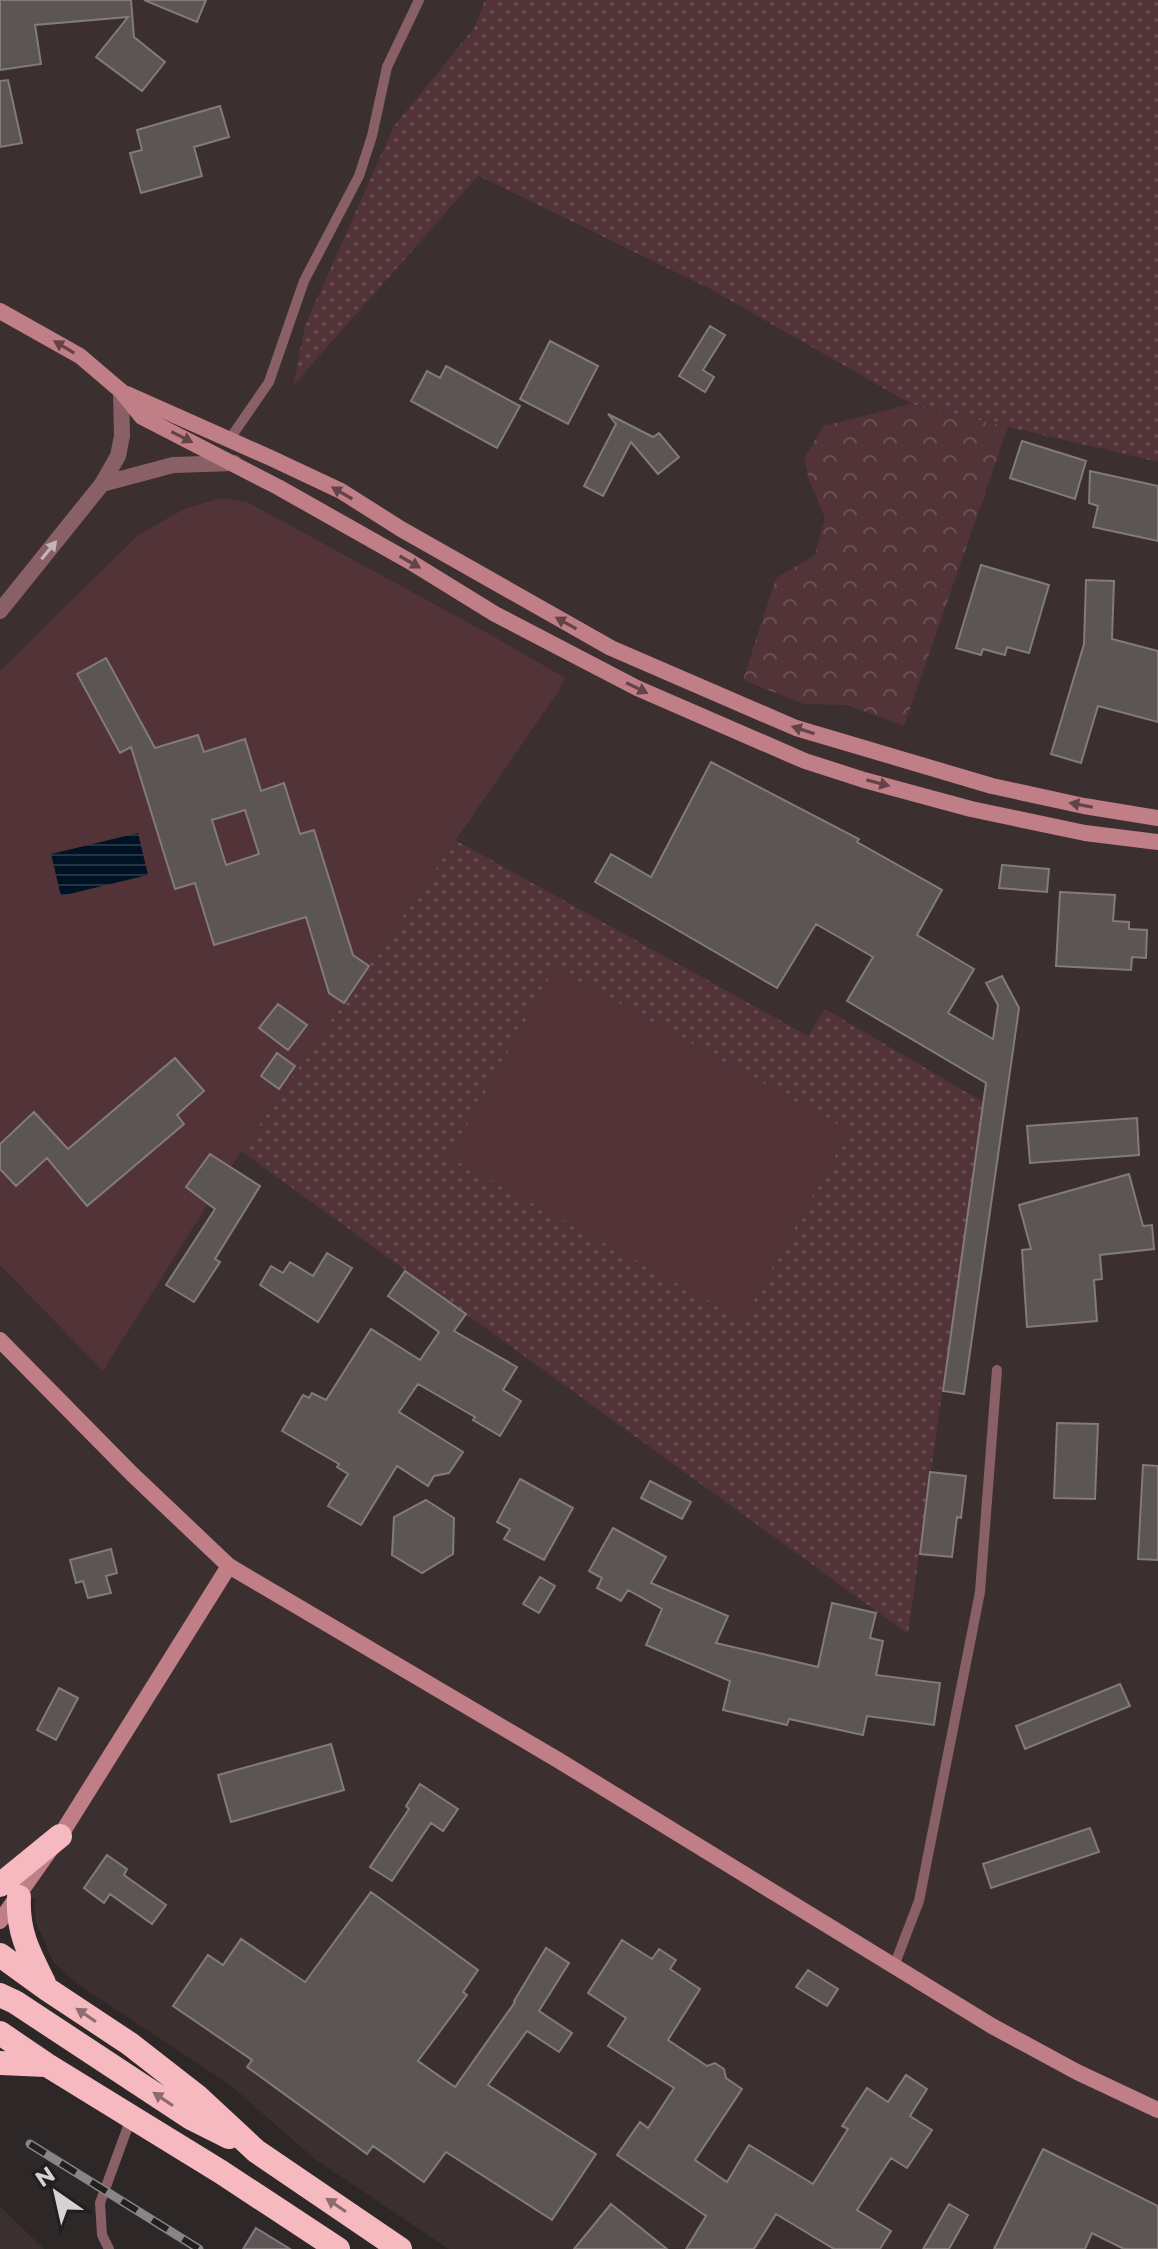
<svg xmlns="http://www.w3.org/2000/svg" width="1158" height="2249" font-family="Montserrat,sans-serif">
	<defs>
		<pattern id="grass-dots" width="8" height="8" patternUnits="userSpaceOnUse" patternTransform="scale(2)"><rect width="8" height="8" fill="#523337"/><path d="M2 2h.1M6 6h.1" fill="none" stroke="#6a5053" stroke-width="1.8" stroke-linecap="round"/></pattern>
		<pattern id="forest-crowns" width="20" height="18" patternUnits="userSpaceOnUse" patternTransform="scale(2)"><rect width="20" height="18" fill="#523337"/><path d="M2 6a3 3 0 1 1 6 0M12 15a3 3 0 1 1 6 0" fill="none" stroke="#6a5053"/></pattern>
		<pattern id="water-rules" width="6" height="5" patternUnits="userSpaceOnUse" patternTransform="scale(2)"><rect width="6" height="5" fill="#001325"/><path d="M0 2.5h6" fill="none" stroke="#243444"/></pattern>
	</defs>
	<rect width="100%" height="100%" fill="#2d2728"/>
	<path fill="#3c2f30" d="M 0,0 L 485,0 L 474,28 L 394,126 L 295,384 L 477,176 L 710,289 L 911,404 L 1158,462 L 1158,2249 L 449,2249 L 316,2160 L 230,2085 L 76,1983 L 53,1962 L 36,1922 L 34,1906 L 36,1900 L 0,1878 Z
		M 0,2206 L 44,2249 L 0,2249 Z"/>
	<path fill="url(#grass-dots)" d="M 485,0 L 1158,0 L 1158,462 L 911,404 L 710,289 L 478,176 L 293,386 L 305,326 L 394,126 L 474,28 Z
		M 455,840 L 808,1036 L 825,1009 L 983,1102 L 908,1634 L 241,1151 Z"/>
	<path fill="url(#forest-crowns)" d="M 911,404 L 1008,427 L 904,726 L 847,705 L 804,704 L 743,680 L 776,578 L 815,555 L 825,518 L 809,480 L 804,459 L 823,426 Z"/>
	<path fill="#523337" d="M 222,498 L 247,502 L 498,639 L 565,678 L 558,692 L 241,1151 L 103,1371 L 0,1265 L 0,671 L 138,535 L 186,508 Z
		M 555,968 L 849,1131 L 743,1320 L 449,1157 Z"/>
	<path fill="url(#water-rules)" d="M 138,833 L 148,875 L 61,896 L 51,854 Z"/>
	<path fill="#5c5555" stroke="#827a7b" stroke-width="2" fill-rule="evenodd" d="M 0,0 L 131,0 L 134,37 L 165,62 L 142,91 L 96,57 L 128,17 L 35,25 L 41,64 L 0,70 Z
		M 144,0 L 206,0 L 197,22 Z
		M 8,80 L 22,143 L 0,147 L 0,81 Z
		M 220,106 L 229,137 L 194,147 L 202,176 L 141,193 L 130,153 L 142,150 L 137,130 Z
		M 710,326 L 725,335 L 703,370 L 714,377 L 705,392 L 679,376 Z
		M 550,341 L 598,366 L 568,424 L 520,399 Z
		M 446,366 L 520,406 L 497,448 L 411,401 L 427,371 L 440,378 Z
		M 608,414 L 653,437 L 659,433 L 679,457 L 658,474 L 631,442 L 603,496 L 584,486 L 616,424 Z
		M 1022,441 L 1086,461 L 1075,499 L 1010,478 Z
		M 1090,471 L 1158,486 L 1158,541 L 1093,527 L 1098,506 L 1089,503 Z
		M 981,565 L 1049,585 L 1029,653 L 1007,647 L 1005,655 L 983,649 L 981,655 L 956,648 Z
		M 1086,580 L 1114,581 L 1112,639 L 1158,651 L 1158,722 L 1098,706 L 1081,763 L 1051,754 L 1084,644 Z
		M 106,658 L 155,748 L 198,735 L 204,752 L 245,739 L 261,791 L 284,783 L 300,834 L 314,830 L 353,955 L 369,966 L 344,1003 L 329,993 L 306,917 L 214,945 L 195,883 L 175,889 L 131,747 L 120,753 L 77,674 ZM 245,810 L 259,854 L 226,865 L 212,820 Z
		M 711,762 L 859,839 L 857,842 L 942,890 L 917,935 L 974,969 L 948,1013 L 993,1039 L 998,1005 L 986,983 L 1002,976 L 1019,1008 L 964,1394 L 943,1391 L 986,1083 L 847,1001 L 873,957 L 816,924 L 777,988 L 595,882 L 611,854 L 651,877 Z
		M 1002,865 L 1049,869 L 1047,892 L 999,888 Z
		M 1060,892 L 1115,895 L 1113,921 L 1129,922 L 1129,929 L 1147,930 L 1146,958 L 1132,957 L 1131,970 L 1056,966 Z
		M 278,1004 L 307,1025 L 288,1050 L 259,1028 Z
		M 277,1053 L 295,1066 L 279,1089 L 261,1076 Z
		M 175,1058 L 204,1091 L 177,1115 L 184,1124 L 87,1206 L 47,1158 L 16,1186 L 0,1169 L 0,1144 L 34,1112 L 68,1149 Z
		M 1137,1118 L 1139,1155 L 1030,1163 L 1027,1126 Z
		M 210,1154 L 260,1186 L 215,1259 L 220,1262 L 194,1302 L 166,1285 L 215,1209 L 186,1187 Z
		M 1129,1174 L 1143,1226 L 1152,1225 L 1154,1249 L 1100,1255 L 1102,1279 L 1094,1280 L 1097,1321 L 1027,1327 L 1022,1250 L 1031,1249 L 1019,1205 Z
		M 327,1253 L 352,1268 L 318,1322 L 260,1285 L 271,1266 L 283,1273 L 290,1262 L 313,1276 Z
		M 405,1271 L 466,1314 L 454,1331 L 517,1367 L 503,1390 L 521,1401 L 500,1436 L 473,1420 L 475,1417 L 418,1384 L 399,1412 L 463,1452 L 449,1473 L 434,1476 L 428,1486 L 397,1466 L 361,1525 L 328,1506 L 348,1474 L 337,1467 L 339,1464 L 282,1431 L 303,1395 L 309,1398 L 312,1393 L 326,1400 L 371,1329 L 420,1360 L 439,1332 L 388,1296 Z
		M 1057,1423 L 1098,1424 L 1095,1499 L 1054,1498 Z
		M 1143,1465 L 1158,1466 L 1158,1560 L 1138,1559 Z
		M 930,1472 L 966,1476 L 961,1518 L 957,1517 L 952,1557 L 920,1554 Z
		M 520,1479 L 573,1508 L 544,1560 L 504,1539 L 510,1529 L 497,1522 Z
		M 650,1481 L 691,1502 L 682,1519 L 641,1498 Z
		M 426,1500 L 454,1518 L 453,1554 L 422,1573 L 392,1555 L 394,1517 Z
		M 613,1528 L 666,1557 L 651,1583 L 728,1616 L 716,1643 L 818,1667 L 832,1603 L 876,1613 L 870,1638 L 883,1641 L 876,1675 L 940,1683 L 934,1725 L 867,1716 L 863,1735 L 789,1719 L 787,1725 L 723,1710 L 730,1681 L 646,1645 L 662,1609 L 628,1590 L 621,1601 L 597,1588 L 602,1578 L 589,1571 Z
		M 111,1549 L 117,1573 L 106,1576 L 111,1593 L 88,1598 L 83,1581 L 76,1583 L 70,1560 Z
		M 540,1577 L 555,1586 L 539,1613 L 523,1604 Z
		M 1120,1684 L 1130,1706 L 1025,1749 L 1016,1726 Z
		M 59,1688 L 78,1698 L 56,1740 L 37,1730 Z
		M 331,1744 L 344,1790 L 231,1822 L 218,1775 Z
		M 420,1784 L 458,1809 L 443,1831 L 431,1823 L 392,1881 L 370,1867 L 409,1809 L 406,1806 Z
		M 1090,1828 L 1099,1852 L 991,1888 L 983,1864 Z
		M 107,1855 L 127,1869 L 124,1875 L 166,1905 L 152,1924 L 110,1894 L 104,1903 L 84,1888 Z
		M 371,1892 L 478,1970 L 463,1992 L 467,1995 L 418,2061 L 455,2087 L 515,2002 L 514,2001 L 546,1948 L 569,1963 L 539,2011 L 572,2033 L 559,2052 L 527,2031 L 488,2085 L 596,2154 L 552,2220 L 446,2152 L 424,2182 L 373,2146 L 367,2154 L 247,2067 L 252,2060 L 173,2006 L 208,1955 L 223,1965 L 241,1939 L 305,1982 Z
		M 622,1940 L 652,1959 L 659,1949 L 676,1960 L 670,1969 L 700,1989 L 668,2040 L 707,2066 L 715,2063 L 724,2069 L 726,2078 L 742,2089 L 695,2160 L 727,2182 L 749,2145 L 813,2184 L 848,2129 L 842,2126 L 867,2088 L 888,2102 L 906,2075 L 927,2089 L 910,2116 L 932,2130 L 907,2168 L 891,2158 L 857,2210 L 891,2231 L 880,2249 L 834,2249 L 776,2214 L 754,2249 L 686,2249 L 706,2216 L 617,2155 L 640,2122 L 648,2128 L 674,2088 L 608,2046 L 626,2018 L 588,1993 Z
		M 808,1970 L 838,1989 L 827,2006 L 796,1987 Z
		M 1043,2149 L 1158,2206 L 1158,2249 L 1124,2249 L 1092,2233 L 1085,2249 L 994,2249 Z
		M 611,2204 L 667,2249 L 574,2249 Z
		M 949,2204 L 968,2215 L 949,2249 L 923,2249 Z
		M 256,2228 L 290,2249 L 243,2249 Z"/>
	<g fill="none" stroke-linecap="round" stroke-linejoin="round">
		<path stroke="#896065" stroke-width="10" d="M 229,440 L 269,382 L 304,281 L 359,176 L 372,136 L 387,67 L 419,0
			M 894,1966 L 919,1901 L 980,1592 L 997,1370
			M 109,2249 L 102,2235 L 100,2203 L 131,2118"/>
		<path stroke="#896065" stroke-width="16" d="M 102,484 L 173,465 L 234,463
			M 0,611 L 102,484 L 118,456 L 122,436 L 121,391"/>
		<path stroke="#c07e87" stroke-width="16" d="M 0,311 L 80,356 L 121,391 L 142,417 L 278,487 L 409,561 L 495,614 L 637,688 L 805,761 L 864,780 L 971,809 L 1085,833 L 1158,842
			M 127,394 L 273,459 L 341,491 L 401,529 L 611,648 L 796,728 L 992,786 L 1084,806 L 1158,818
			M 0,1340 L 132,1474 L 229,1566 L 558,1760 L 992,2026 L 1077,2072 L 1158,2110
			M 0,1921 L 60,1836 L 229,1566"/>
		<path stroke="#f7b9c0" stroke-width="24" d="M 0,1885 L 60,1836
			M 19,1897 C 17,1931 29,1953 44,1983
			M 0,1955 L 47,1989 L 130,2044 L 198,2097 L 256,2151 L 400,2249
			M 0,1995 L 15,2002 L 191,2118 L 229,2137
			M 0,2033 L 47,2065 L 221,2172 L 338,2249
			M 0,2063 L 46,2065"/>
		<defs>
			<path id="rail" d="M 30,2144 L 199,2249"/>
		</defs>
		<use href="#rail" stroke="#898485" stroke-width="9"/>
		<use href="#rail" stroke="#231e1e" stroke-width="6" stroke-dasharray="18" stroke-linecap="butt"/>
	</g>
	<defs><path id="oneway-solid" d="M-6-.8H1V-3.2L6.5 0L1 3.2V.8H-6Z" transform="scale(2)"/></defs>
	<g fill="#624448">
		<use href="#oneway-solid" transform="translate(64 347) rotate(-149)"/>
		<use href="#oneway-solid" transform="translate(182 437) rotate(27)"/>
		<use href="#oneway-solid" transform="translate(342 493) rotate(-150)"/>
		<use href="#oneway-solid" transform="translate(410 562) rotate(30)"/>
		<use href="#oneway-solid" transform="translate(566 623) rotate(-151)"/>
		<use href="#oneway-solid" transform="translate(637 688) rotate(26)"/>
		<use href="#oneway-solid" transform="translate(803 730) rotate(-162)"/>
		<use href="#oneway-solid" transform="translate(878 783) rotate(15)"/>
		<use href="#oneway-solid" transform="translate(1081 805) rotate(-169)"/>
	</g>
	<use fill="#c3b6b8" href="#oneway-solid" transform="translate(49 550) rotate(-51)"/>
	<g fill="#8d6c6f">
		<use href="#oneway-solid" transform="translate(86 2015) rotate(-146)"/>
		<use href="#oneway-solid" transform="translate(163 2099) rotate(-146)"/>
		<use href="#oneway-solid" transform="translate(336 2205) rotate(-146)"/>
	</g>
	<g transform="translate(56 2193) rotate(326)" stroke="#231e1e" stroke-width="6" paint-order="stroke">
	<path d="M0-6L14 30L0 20L-14 30Z" fill="#d6d2d3"/>
	<text y="-12" font-size="22" font-weight="bold" text-anchor="middle" fill="#d6d2d3">N</text>
	</g>
</svg>
